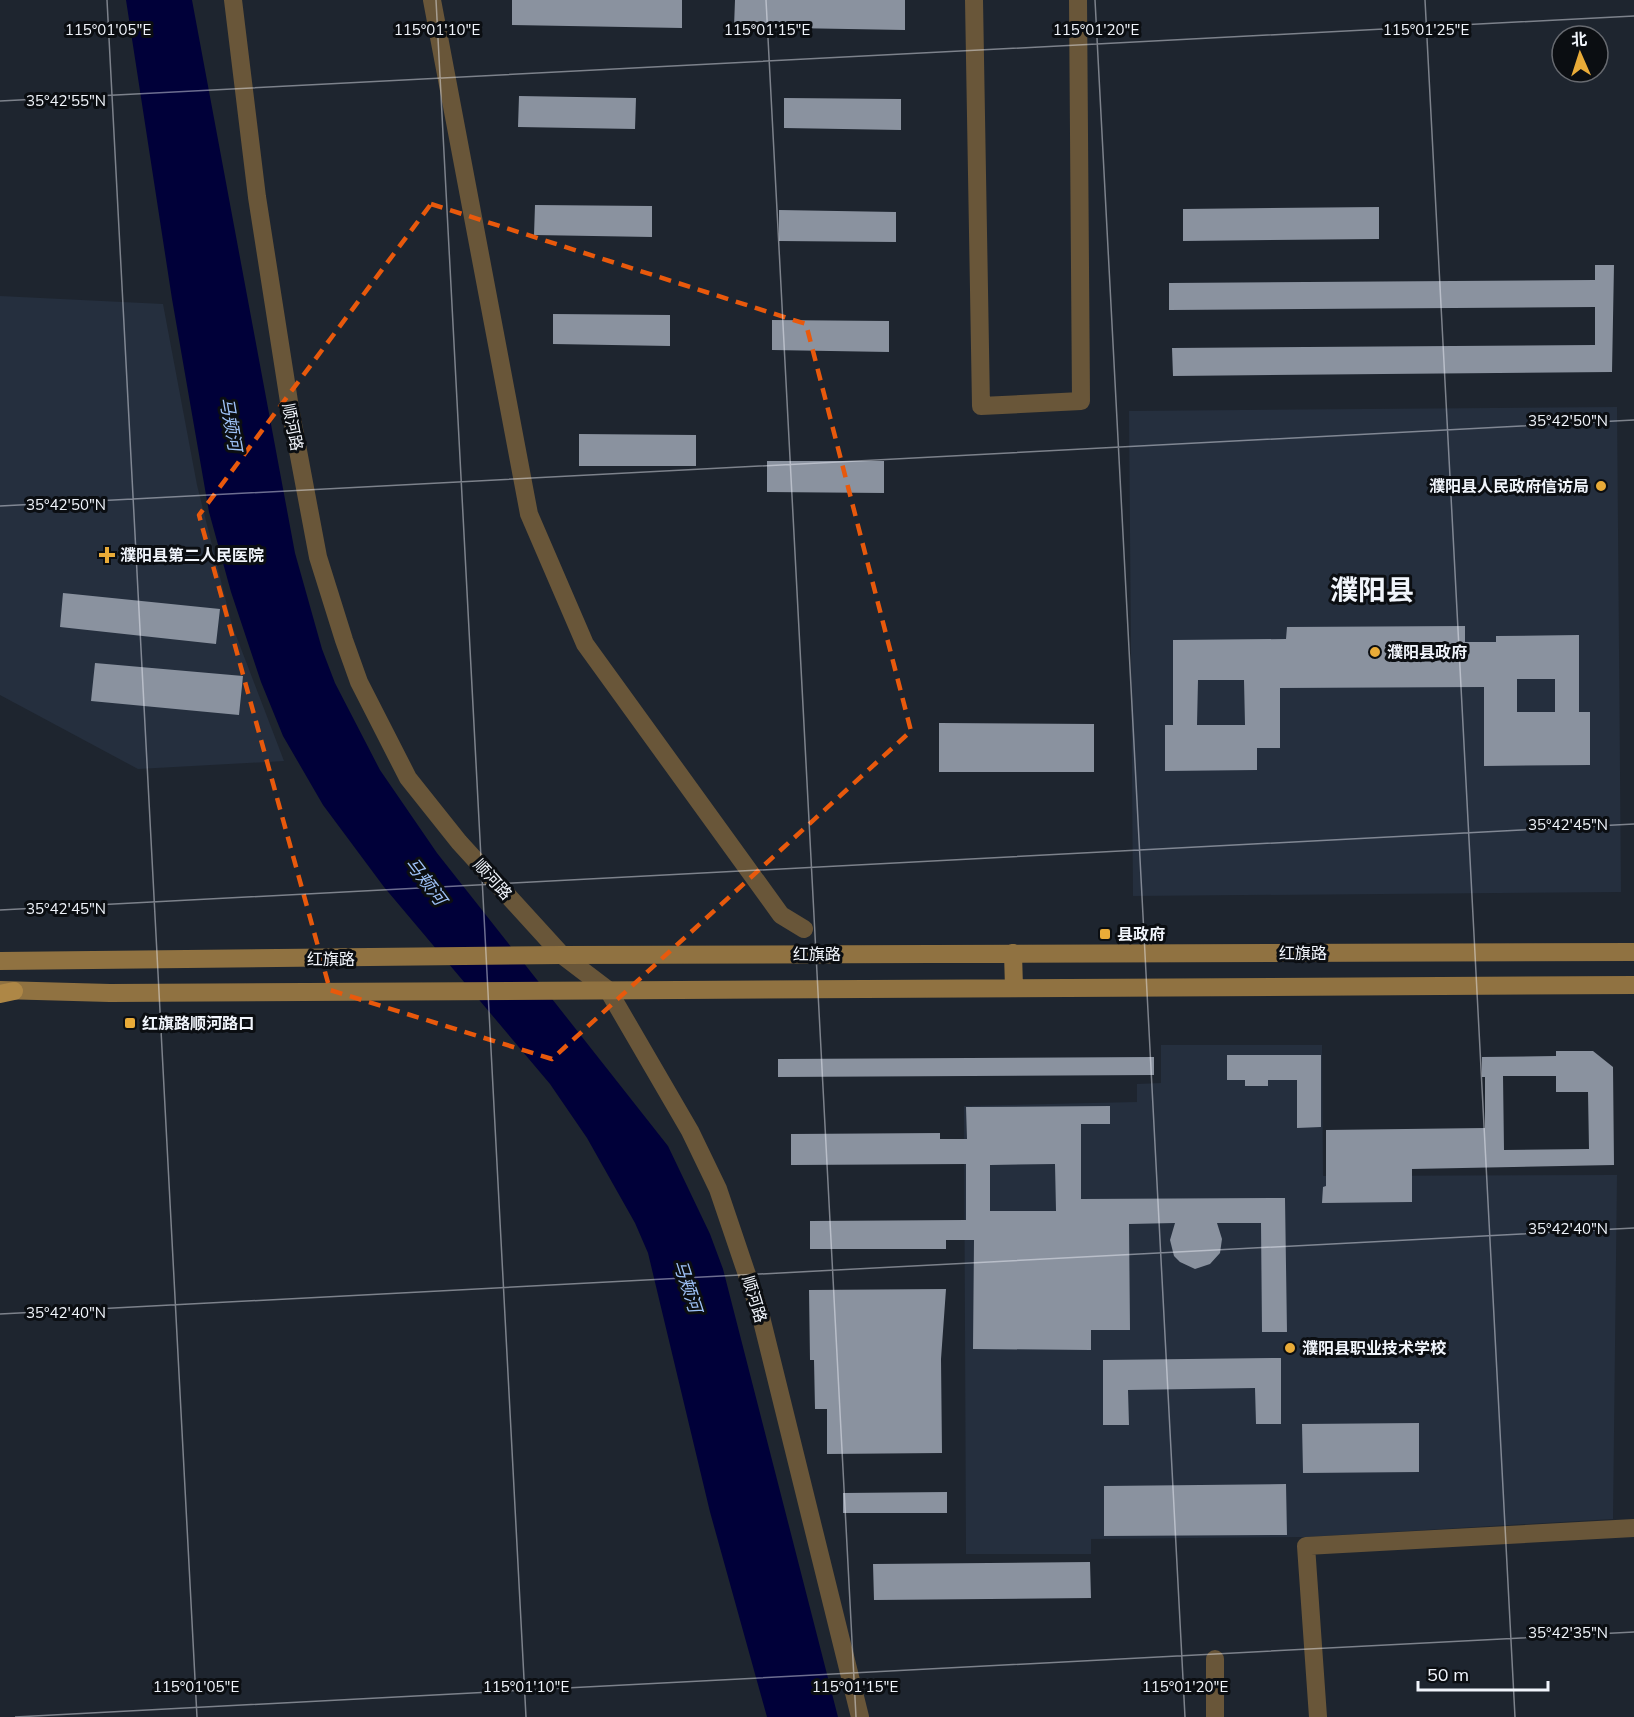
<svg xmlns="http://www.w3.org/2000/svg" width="1634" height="1717" font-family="Mulish,'Noto Sans SC',sans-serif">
	<rect width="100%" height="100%" fill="#1e252f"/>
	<path fill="#252f3e" d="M 0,296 L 163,304 L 197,485 L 232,625 L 284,761 L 138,769 L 0,695 Z
		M 1617,407 L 1621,892 L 1133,896 L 1129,411 Z
		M 1161,1045 L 1322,1045 L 1323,1176 L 1617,1175 L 1613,1519 L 1307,1537 L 1091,1539 L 1091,1554 L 966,1554 L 964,1106 L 1137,1102 L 1137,1084 L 1161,1083 Z"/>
	<path fill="#000039" d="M 126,0 L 192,0 L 295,553 L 322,649 L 335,683 L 380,770 L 437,853 L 668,1146 L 710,1234 L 723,1269 L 838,1717 L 767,1717 L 710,1512 L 648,1253 L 635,1223 L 587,1138 L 550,1084 L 384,887 L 323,805 L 283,736 L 261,682 L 231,592 L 209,512 L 172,299 Z"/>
	<path fill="#8a929f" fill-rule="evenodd" d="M 512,0 L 682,0 L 682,28 L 512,25 Z
		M 735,0 L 905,0 L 905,30 L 734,27 Z
		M 519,96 L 636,98 L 635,129 L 518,127 Z
		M 784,98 L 901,99 L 901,130 L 784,128 Z
		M 535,205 L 652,206 L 652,237 L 534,235 Z
		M 1379,207 L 1379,239 L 1183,241 L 1183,209 Z
		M 779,210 L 896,212 L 896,242 L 779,241 Z
		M 1595,265 L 1614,265 L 1612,372 L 1173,376 L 1172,348 L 1595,345 L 1595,307 L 1169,310 L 1169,283 L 1595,280 Z
		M 553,314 L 670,315 L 670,346 L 553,344 Z
		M 772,320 L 889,321 L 889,352 L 772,350 Z
		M 579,434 L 696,435 L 696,466 L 579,466 Z
		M 767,461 L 884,461 L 884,493 L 767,492 Z
		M 63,593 L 220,609 L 216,644 L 60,627 Z
		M 1465,626 L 1465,642 L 1496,642 L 1496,636 L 1579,635 L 1579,712 L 1590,712 L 1590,765 L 1484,766 L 1484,687 L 1280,688 L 1280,748 L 1257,748 L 1257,770 L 1165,771 L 1165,725 L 1173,725 L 1173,640 L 1286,639 L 1287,627 ZM 1517,679 L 1555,679 L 1555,712 L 1517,712 ZM 1198,680 L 1244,680 L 1245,725 L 1197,725 Z
		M 95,663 L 243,676 L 239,715 L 91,701 Z
		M 939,723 L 1094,724 L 1094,772 L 939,772 Z
		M 1556,1051 L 1593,1051 L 1613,1067 L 1614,1165 L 1412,1169 L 1412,1202 L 1322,1203 L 1323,1187 L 1326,1186 L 1326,1130 L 1485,1128 L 1485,1077 L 1482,1077 L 1482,1057 L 1556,1056 ZM 1503,1076 L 1556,1076 L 1556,1092 L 1588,1092 L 1589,1149 L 1504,1150 Z
		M 1227,1055 L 1321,1055 L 1321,1127 L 1297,1128 L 1297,1080 L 1268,1080 L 1268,1086 L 1245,1086 L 1245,1080 L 1227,1080 Z
		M 1154,1057 L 1154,1075 L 778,1077 L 778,1059 Z
		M 1110,1106 L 1110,1124 L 1081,1124 L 1081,1199 L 1285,1198 L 1287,1332 L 1262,1332 L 1261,1223 L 1217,1223 L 1222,1239 L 1220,1253 L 1210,1264 L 1195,1269 L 1180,1262 L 1174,1256 L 1170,1240 L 1175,1223 L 1129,1224 L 1130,1330 L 1091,1330 L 1091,1350 L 973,1349 L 974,1240 L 946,1240 L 946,1249 L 810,1249 L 810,1221 L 966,1220 L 966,1164 L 791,1165 L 791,1134 L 940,1133 L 940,1139 L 967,1139 L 966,1107 ZM 1055,1164 L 1056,1211 L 990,1211 L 990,1165 Z
		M 946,1289 L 941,1359 L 942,1453 L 827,1454 L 827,1409 L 815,1409 L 814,1360 L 810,1360 L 809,1290 Z
		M 1281,1358 L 1281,1424 L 1256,1424 L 1255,1388 L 1128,1390 L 1129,1425 L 1103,1425 L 1103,1360 Z
		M 1419,1423 L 1419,1472 L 1303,1473 L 1302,1424 Z
		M 1286,1484 L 1287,1535 L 1104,1536 L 1104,1486 Z
		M 947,1492 L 947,1513 L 843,1513 L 843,1493 Z
		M 1090,1562 L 1091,1598 L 874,1600 L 873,1564 Z"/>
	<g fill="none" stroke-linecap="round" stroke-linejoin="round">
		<path stroke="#695639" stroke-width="18" d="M 432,0 L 529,514 L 585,644 L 781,915 L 804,929
			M 974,0 L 981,406 L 1081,401 L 1078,0
			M 1215,1717 L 1215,1659
			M 1318,1717 L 1306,1546 L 1634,1528"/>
		<path stroke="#695639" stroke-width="18" d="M 233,0 L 257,197 L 290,408 L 318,557 L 344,640 L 359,682 L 408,778 L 459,842 L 562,955 L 608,990 L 690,1131 L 718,1189 L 760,1313 L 860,1717"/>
		<path stroke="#907241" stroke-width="18" d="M 1013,953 L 1014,988
			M 0,961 L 562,955 L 1634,952
			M 0,990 L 110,993 L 1634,985"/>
		<path stroke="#ae8746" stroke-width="18" d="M 0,994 L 14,991"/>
	</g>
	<path fill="none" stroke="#e8590c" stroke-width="4.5" stroke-dasharray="12 8" stroke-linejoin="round" d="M 431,204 L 806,324 L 911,731 L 552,1059 L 330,990 L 199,515 Z"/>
	<path fill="none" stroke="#f1f5fc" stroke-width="1.5" stroke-opacity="0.45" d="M 107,0 L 197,1717M 436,0 L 526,1717M 766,0 L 856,1717M 1095,0 L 1185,1717M 1425,0 L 1515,1717M 0,101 L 1634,16M 0,506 L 1634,420M 0,910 L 1634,824M 0,1314 L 1634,1228M 15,1717 L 1634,1632"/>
	<g fill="#e9ab38" stroke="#0b0e12" stroke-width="2">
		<circle cx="1601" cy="486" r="6"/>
		<path d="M104 546h6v6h6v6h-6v6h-6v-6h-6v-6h6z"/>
		<circle cx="1375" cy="652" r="6"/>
		<rect x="1099" y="928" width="12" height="12" rx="3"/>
		<rect x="124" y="1017" width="12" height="12" rx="3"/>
		<circle cx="1290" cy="1348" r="6"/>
	</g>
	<g text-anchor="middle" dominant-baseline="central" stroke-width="6" stroke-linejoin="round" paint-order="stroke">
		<g font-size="16" fill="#f1f5fc" stroke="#0b0e12">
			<text transform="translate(293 427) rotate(79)">顺河路</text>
			<text transform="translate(493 879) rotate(48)">顺河路</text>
			<text x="1303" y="953">红旗路</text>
			<text x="817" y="954">红旗路</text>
			<text x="331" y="959">红旗路</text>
			<text transform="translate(755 1299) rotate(73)">顺河路</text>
		</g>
		<g font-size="16" font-weight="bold" fill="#f1f5fc" stroke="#0b0e12" text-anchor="start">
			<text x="1589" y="486" text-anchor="end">濮阳县人民政府信访局</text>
			<text x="120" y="555">濮阳县第二人民医院</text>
			<text x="1387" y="652">濮阳县政府</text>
			<text x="1117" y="934">县政府</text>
			<text x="142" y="1023">红旗路顺河路口</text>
			<text x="1302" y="1348">濮阳县职业技术学校</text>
		</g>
		<g font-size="18" font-style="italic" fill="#9ec1f6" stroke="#0b0e12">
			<text transform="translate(231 424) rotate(80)">马颊河</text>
			<text transform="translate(426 881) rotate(53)">马颊河</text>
			<text transform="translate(688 1286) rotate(72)">马颊河</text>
		</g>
		<g font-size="28" font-weight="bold" fill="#f1f5fc" stroke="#0b0e12">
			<text x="1372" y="589">濮阳县</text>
		</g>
	</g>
	<g font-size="15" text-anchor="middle" fill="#f1f5fc" stroke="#0b0e12" stroke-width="6" stroke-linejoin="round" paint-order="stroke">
		<text x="108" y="35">115°01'05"E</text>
		<text x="437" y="35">115°01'10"E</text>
		<text x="767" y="35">115°01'15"E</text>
		<text x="1096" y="35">115°01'20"E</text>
		<text x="1426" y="35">115°01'25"E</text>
		<text x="66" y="106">35°42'55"N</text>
		<text x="1568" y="426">35°42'50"N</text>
		<text x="66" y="510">35°42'50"N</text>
		<text x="1568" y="830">35°42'45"N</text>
		<text x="66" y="914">35°42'45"N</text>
		<text x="1568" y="1234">35°42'40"N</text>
		<text x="66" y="1318">35°42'40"N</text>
		<text x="1568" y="1638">35°42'35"N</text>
		<text x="196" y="1692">115°01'05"E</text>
		<text x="526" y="1692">115°01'10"E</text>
		<text x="855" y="1692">115°01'15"E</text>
		<text x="1185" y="1692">115°01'20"E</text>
	</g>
	<g transform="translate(1580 54) rotate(357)"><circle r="28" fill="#0b0e12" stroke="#676a70" stroke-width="1.5"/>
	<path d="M0-4.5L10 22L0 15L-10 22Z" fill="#e9ab38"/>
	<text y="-9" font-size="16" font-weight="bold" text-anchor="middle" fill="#f1f5fc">北</text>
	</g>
	<path d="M1418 1681v9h130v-9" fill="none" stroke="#f1f5fc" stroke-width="3"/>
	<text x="1427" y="1681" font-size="18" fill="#f1f5fc" stroke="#0b0e12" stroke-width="4.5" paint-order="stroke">50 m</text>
</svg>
